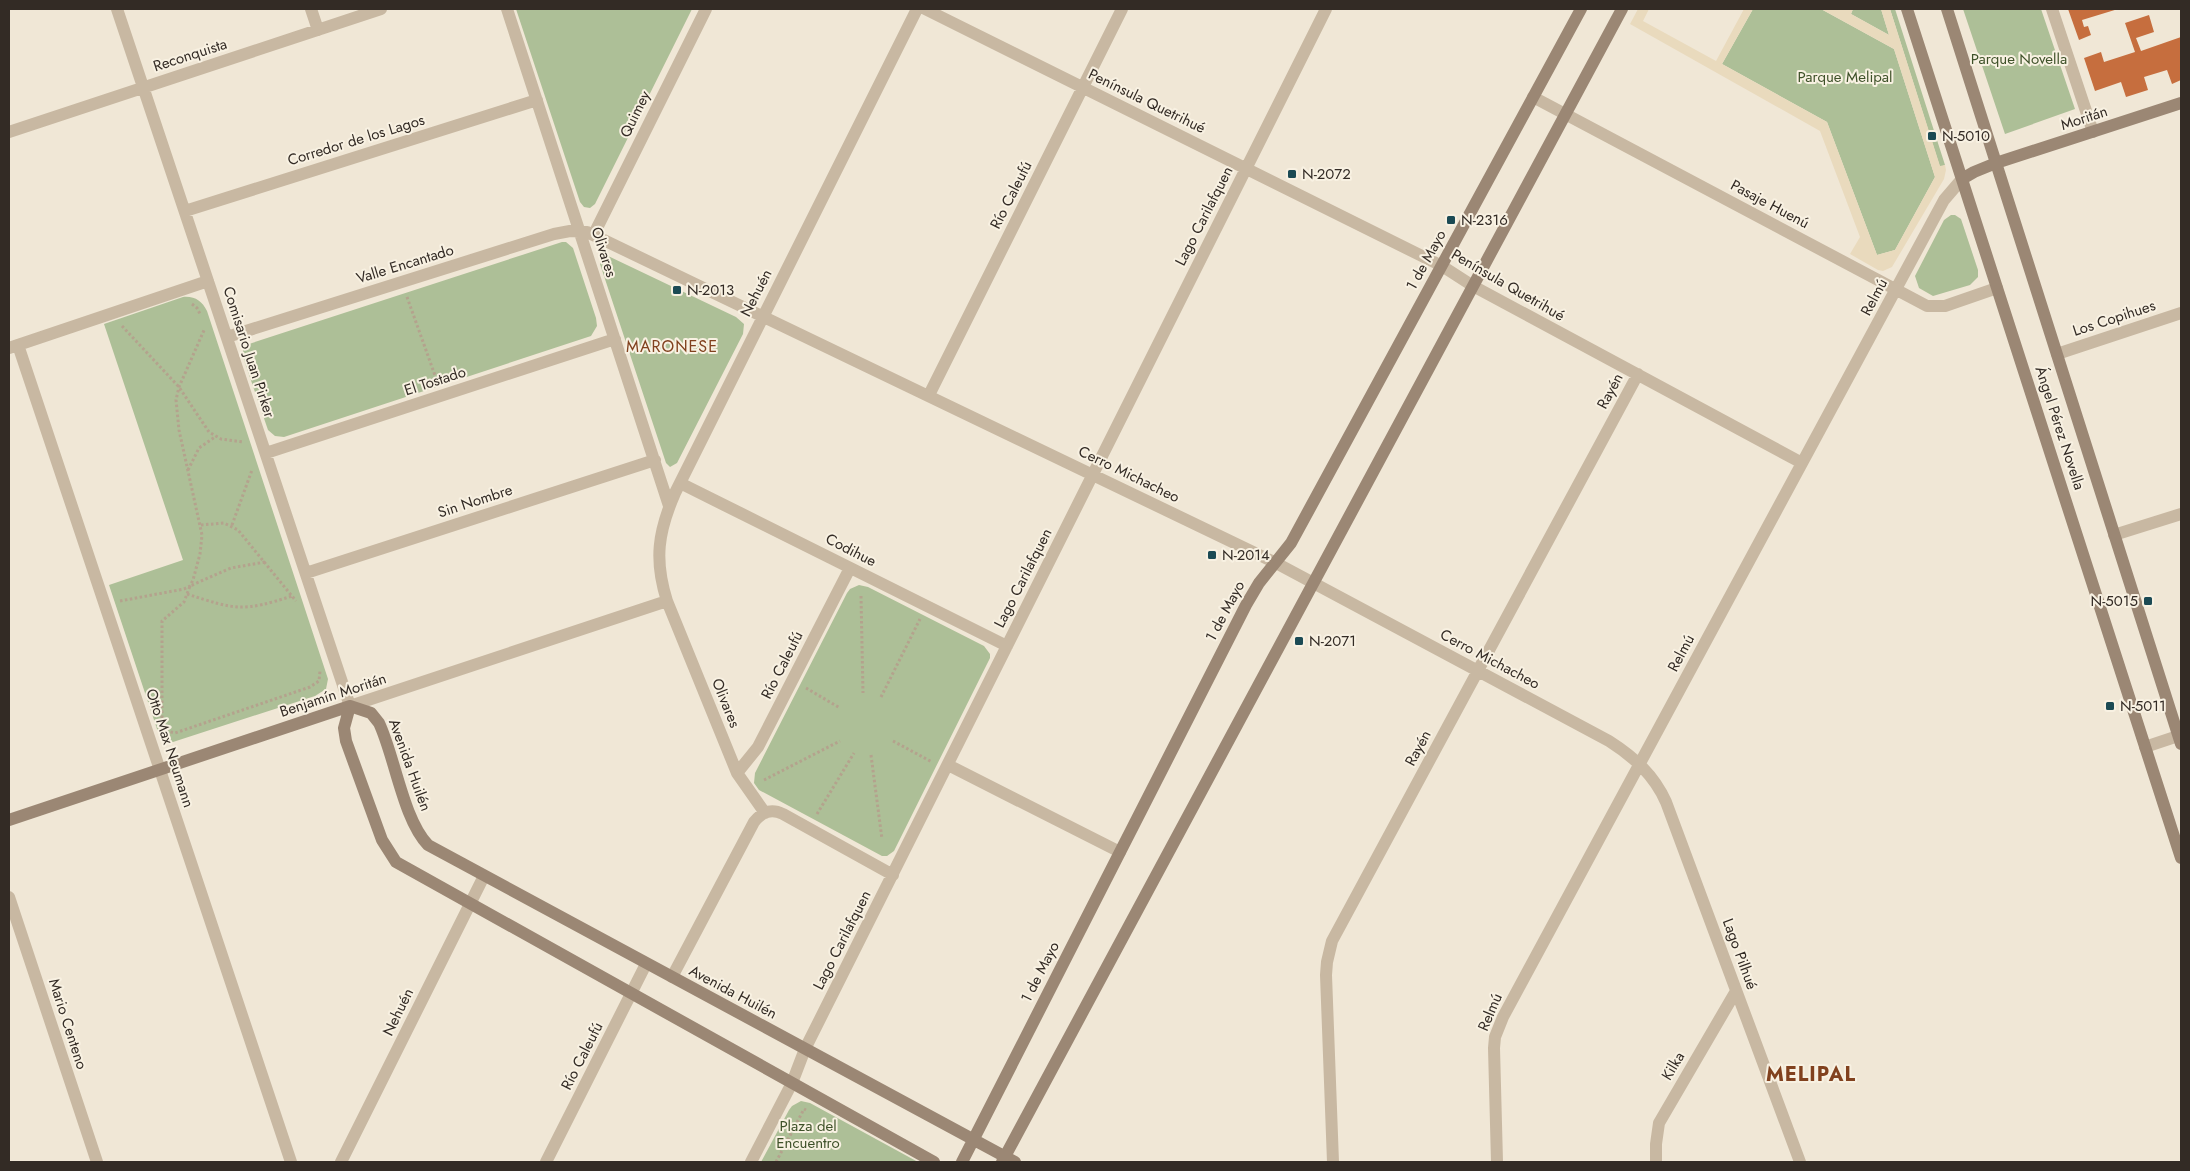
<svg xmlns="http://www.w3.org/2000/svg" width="2190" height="1171" font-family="Jost,sans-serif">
	<rect width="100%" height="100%" fill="#f0e7d6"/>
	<path fill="#adbf97" d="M 516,9 L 692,9 L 595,204 L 590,208 L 584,207 L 580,202 Z
		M 1753,9 L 1821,9 L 1894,49 L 1935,177 L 1895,250 L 1877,255 L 1827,122 L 1722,64 Z
		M 1853,9 L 1881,9 L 1889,35 L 1851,14 Z
		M 1890,9 L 1895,9 L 1945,165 L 1940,167 Z
		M 1963,9 L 2041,9 L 2075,109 L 2005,134 Z
		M 1951,215 L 1955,215 L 1961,219 L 1978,270 L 1978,277 L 1970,285 L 1933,296 L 1919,288 L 1915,276 L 1944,220 Z
		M 562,242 L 566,242 L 573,248 L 596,318 L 597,326 L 591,336 L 284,437 L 275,436 L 268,430 L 244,360 L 243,350 L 249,344 Z
		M 606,255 L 736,317 L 744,324 L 743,334 L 677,463 L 670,467 L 666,463 L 600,264 L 601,257 Z
		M 183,297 C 195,296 202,301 207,311 L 328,679 L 326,689 L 315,696 L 173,742 L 163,739 L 157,729 L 109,585 L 183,560 L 104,324 Z
		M 859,585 L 868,587 L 984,646 L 990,654 L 990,658 L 894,851 L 887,856 L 882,856 L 759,790 L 754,783 L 755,773 L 847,593 L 850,589 Z
		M 801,1101 L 810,1103 L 918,1162 L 761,1162 L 789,1110 L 792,1106 Z"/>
	<path fill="#e9dabd" d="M 1638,9 L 1649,9 L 1643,21 L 1716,61 L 1744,9 L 1753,9 L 1722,64 L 1827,122 L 1877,255 L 1895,250 L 1935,177 L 1894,49 L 1821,9 L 1853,9 L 1851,14 L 1889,35 L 1881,9 L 1890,9 L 1940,166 L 1945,165 L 1946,170 L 1944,179 L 1892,267 L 1883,271 L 1878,270 L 1850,254 L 1860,237 L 1820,131 L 1630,24 Z"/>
	<path fill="#c66e3e" d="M 2068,9 L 2118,9 L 2082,20 L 2084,27 L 2088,26 L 2091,35 L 2079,40 Z
		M 2149,15 L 2154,32 L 2136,38 L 2141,51 L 2181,37 L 2181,80 L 2172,84 L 2167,70 L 2144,77 L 2148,90 L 2126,97 L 2121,82 L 2095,91 L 2084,58 L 2101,52 L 2104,62 L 2135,52 L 2125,23 Z"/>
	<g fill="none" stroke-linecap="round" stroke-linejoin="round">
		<path stroke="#b4a28d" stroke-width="3" stroke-dasharray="2.5 2.5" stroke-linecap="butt" d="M 407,297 L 437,381
			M 192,304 L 197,308 L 200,314
			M 122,326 L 179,387 L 209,432 L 221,439 L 243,442
			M 188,470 L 199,448 L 215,437
			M 201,525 L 224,523 L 238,530 L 296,601
			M 232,525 L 252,470
			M 187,594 C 236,610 243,612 292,596
			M 861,596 L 863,693
			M 120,601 L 184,589 L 190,586 L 193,580 L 200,554 L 202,535 L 179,430 L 176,400 L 179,387 L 205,328
			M 806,688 L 840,708
			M 881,697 L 920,619
			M 162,723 L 162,621 L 184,602 L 190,586 L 231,568 L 265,562
			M 163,726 L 167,731 L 175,733 L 310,687 L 319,681 L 320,671
			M 893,741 L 932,762
			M 871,755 L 882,839
			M 764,780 L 840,741
			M 817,814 L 854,753
			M 776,1162 L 804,1109 L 806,1110"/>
		<path stroke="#c8b8a2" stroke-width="12" d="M 117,9 L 350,706 L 667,601
			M 311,9 L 318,30
			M 507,9 L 669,506
			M 925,9 L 1442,266 L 1473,286 L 1802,463
			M 2052,9 L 2093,132
			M 1533,97 L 1927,306 L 1945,306 L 1997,288
			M 9,132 L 381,9
			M 185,211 L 537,100
			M 594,234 L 706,9
			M 227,337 L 554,234 L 570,231 L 587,232 L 1276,563 L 1609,741 C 1634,757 1654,775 1666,802 L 1800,1162
			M 18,345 L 291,1162
			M 9,348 L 208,281
			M 2057,354 L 2181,313
			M 929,395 L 1122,9
			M 266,453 L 615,339
			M 680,483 L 1007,646
			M 2114,535 L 2181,514
			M 306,573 L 655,460
			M 2145,747 L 2181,735
			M 948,765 L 1120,852
			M 737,773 L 758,747 L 850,568
			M 765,813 L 737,773 L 667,601 C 654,560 658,532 675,493 L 917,9
			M 9,897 L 97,1162
			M 672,977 L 754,822 C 762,812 771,808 783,814 L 893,875
			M 341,1162 L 484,876
			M 546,1162 L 646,964
			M 751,1162 L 792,1083 L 805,1049 L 1326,9
			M 1333,1162 L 1326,975 L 1327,962 L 1332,941 L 1638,374
			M 1497,1162 L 1494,1048 L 1495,1037 L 1503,1017 L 1944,200 L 1962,179
			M 1656,1162 L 1656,1144 L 1659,1123 L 1736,991"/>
		<path stroke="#9b8774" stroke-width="12" d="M 1907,9 L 2181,858
			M 1947,9 L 2181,744
			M 1962,179 L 1974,172 L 1996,163 L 2181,103
			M 350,706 L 371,713 L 379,723 C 395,757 403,819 428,845 L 1015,1162
			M 350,706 L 344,728 L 346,741 L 382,840 L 396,862 L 934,1162
			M 9,820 L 350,706
			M 962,1162 L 1246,605 L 1259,583 L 1291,543 L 1581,9
			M 1002,1162 L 1622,9"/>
	</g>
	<g fill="#1b4a54" stroke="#f8f1e2" stroke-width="2">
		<rect x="1927" y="131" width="10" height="10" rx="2.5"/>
		<rect x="1287" y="169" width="10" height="10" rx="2.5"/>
		<rect x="1446" y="215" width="10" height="10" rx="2.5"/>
		<rect x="672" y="285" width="10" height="10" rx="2.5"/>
		<rect x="1207" y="550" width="10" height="10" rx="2.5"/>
		<rect x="2143" y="596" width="10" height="10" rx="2.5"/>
		<rect x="1294" y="636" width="10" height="10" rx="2.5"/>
		<rect x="2105" y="701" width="10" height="10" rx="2.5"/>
	</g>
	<g text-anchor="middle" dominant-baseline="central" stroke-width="4" stroke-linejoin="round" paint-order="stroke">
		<g font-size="15" fill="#332b25" stroke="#f8f1e2">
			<text transform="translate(190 55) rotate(-18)">Reconquista</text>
			<text transform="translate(1147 101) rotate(26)">Península Quetrihué</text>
			<text transform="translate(635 114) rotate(-64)">Quimey</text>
			<text transform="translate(2084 118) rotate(-18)">Moritán</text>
			<text transform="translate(356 140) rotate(-17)">Corredor de los Lagos</text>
			<text transform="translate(1011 195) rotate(-63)">Río Caleufú</text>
			<text transform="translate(1770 204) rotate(28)">Pasaje Huenú</text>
			<text transform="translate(1204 216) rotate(-63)">Lago Carilafquen</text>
			<text transform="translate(604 252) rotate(72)">Olivares</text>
			<text transform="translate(1426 260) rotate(-61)">1 de Mayo</text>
			<text transform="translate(405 264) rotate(-17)">Valle Encantado</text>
			<text transform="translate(1508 285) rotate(30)">Península Quetrihué</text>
			<text transform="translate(756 293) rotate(-63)">Nehuén</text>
			<text transform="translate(1874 297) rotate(-62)">Relmú</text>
			<text transform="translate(2114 318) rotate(-18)">Los Copihues</text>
			<text transform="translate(249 352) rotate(72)">Comisario Juan Pirker</text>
			<text transform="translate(435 381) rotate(-18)">El Tostado</text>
			<text transform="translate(1610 391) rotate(-62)">Rayén</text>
			<text transform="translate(2060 428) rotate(72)">Ángel Pérez Novella</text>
			<text transform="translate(1129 474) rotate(26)">Cerro Michacheo</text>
			<text transform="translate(475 501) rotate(-18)">Sin Nombre</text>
			<text transform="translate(851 550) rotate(27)">Codihue</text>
			<text transform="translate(1023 578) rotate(-63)">Lago Carilafquen</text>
			<text transform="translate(1225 611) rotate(-62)">1 de Mayo</text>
			<text transform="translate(1681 653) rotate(-62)">Relmú</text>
			<text transform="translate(1490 659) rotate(28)">Cerro Michacheo</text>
			<text transform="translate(782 665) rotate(-63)">Río Caleufú</text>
			<text transform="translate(333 695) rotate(-18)">Benjamín Moritán</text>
			<text transform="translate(726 703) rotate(68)">Olivares</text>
			<text transform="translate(170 748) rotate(72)">Otto Max Neumann</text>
			<text transform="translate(1418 748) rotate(-62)">Rayén</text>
			<text transform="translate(410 765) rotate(70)">Avenida Huilén</text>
			<text transform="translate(842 940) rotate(-63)">Lago Carilafquen</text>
			<text transform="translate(1740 954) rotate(70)">Lago Pilhué</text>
			<text transform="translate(1040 972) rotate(-63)">1 de Mayo</text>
			<text transform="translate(733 992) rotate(28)">Avenida Huilén</text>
			<text transform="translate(398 1012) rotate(-64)">Nehuén</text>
			<text transform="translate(1490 1012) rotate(-67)">Relmú</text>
			<text transform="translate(68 1024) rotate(72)">Mario Centeno</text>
			<text transform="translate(582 1056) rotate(-63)">Río Caleufú</text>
			<text transform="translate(1673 1066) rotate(-59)">Kilka</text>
		</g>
		<g font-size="15" fill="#3e5129" stroke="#f8f1e2">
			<text x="2019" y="59">Parque Novella</text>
			<text x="1845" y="77">Parque Melipal</text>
			<text x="808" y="1126">Plaza del<tspan x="808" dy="17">Encuentro</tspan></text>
		</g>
		<g font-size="15" fill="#332b25" stroke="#f8f1e2" text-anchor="start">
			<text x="1942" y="136">N-5010</text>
			<text x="1302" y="174">N-2072</text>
			<text x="1461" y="220">N-2316</text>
			<text x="687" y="290">N-2013</text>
			<text x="1222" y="555">N-2014</text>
			<text x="2138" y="601" text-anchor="end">N-5015</text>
			<text x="1309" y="641">N-2071</text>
			<text x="2120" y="706">N-5011</text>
		</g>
		<g font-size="16" letter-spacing="1" fill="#81411e" stroke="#f8f1e2">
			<text x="672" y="346">MARONESE</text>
		</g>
		<g font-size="20" font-weight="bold" letter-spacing="1" fill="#81411e" stroke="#f8f1e2">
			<text x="1811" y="1074">MELIPAL</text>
		</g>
	</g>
	<rect width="2190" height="1171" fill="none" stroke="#332b25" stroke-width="20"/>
</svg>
